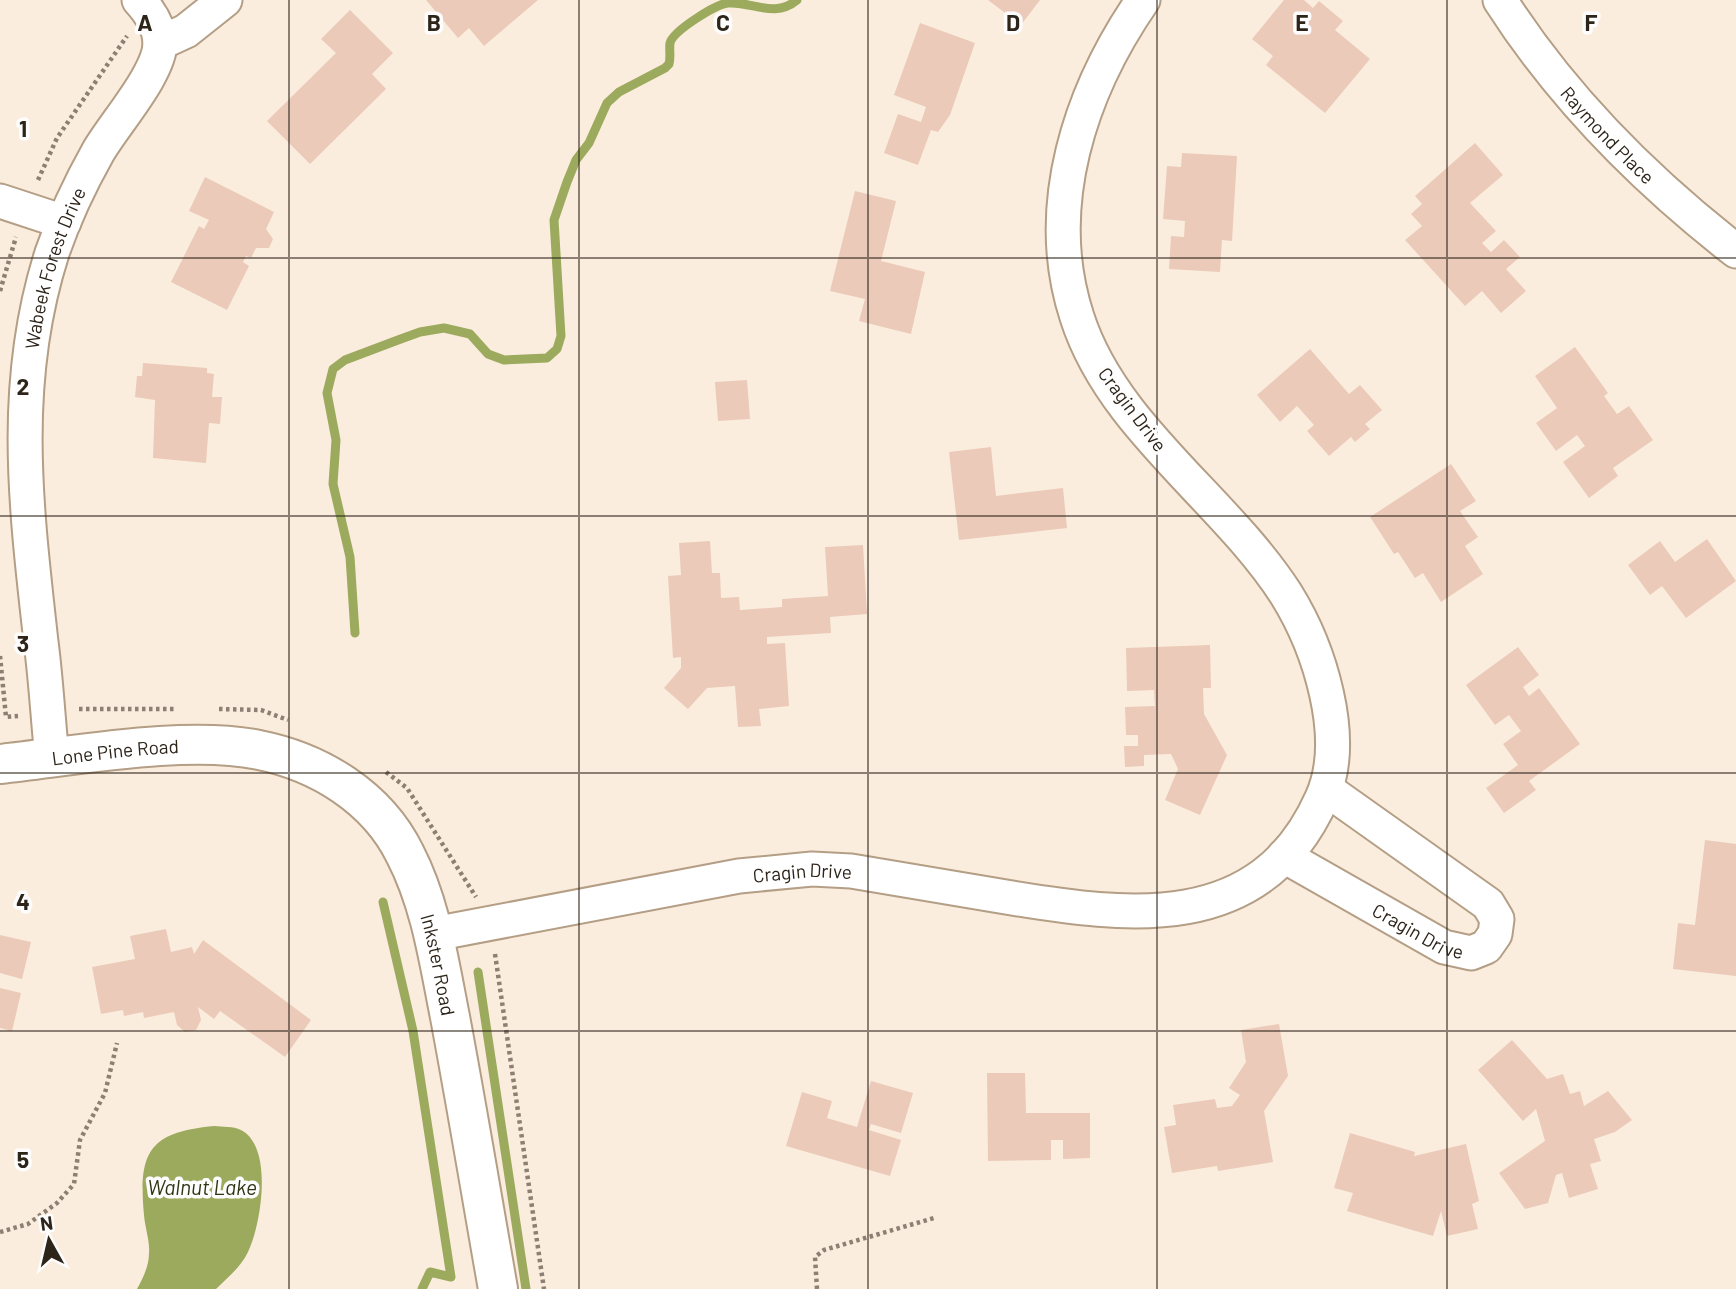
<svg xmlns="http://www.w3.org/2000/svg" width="1736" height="1289" font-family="Barlow,sans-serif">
	<rect width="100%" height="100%" fill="#fbeddd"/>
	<path fill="#9caa5e" d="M 214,1126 C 223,1127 233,1126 241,1130 C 274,1147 261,1225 248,1252 C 241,1267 227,1278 216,1289 L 137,1289 C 143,1278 149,1266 149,1253 C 150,1241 145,1228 144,1215 C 138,1151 150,1132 214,1126 Z"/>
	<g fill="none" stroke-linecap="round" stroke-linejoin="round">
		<path stroke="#9caa5e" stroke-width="9" d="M 355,633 L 350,557 L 333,484 L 336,440 L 327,393 L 333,369 L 345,360 L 398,340 L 420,332 L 444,328 L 470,334 L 488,354 L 504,360 L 547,358 L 557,349 L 561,336 L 554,220 L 567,182 L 576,160 L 589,143 L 607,103 L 619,92 L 665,68 L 669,64 C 671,57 669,50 670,43 C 673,31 716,4 728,3 C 752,1 774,19 797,0
			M 383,902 L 413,1031 L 451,1277 L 430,1272 L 422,1289
			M 478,972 L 526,1289"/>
	</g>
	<path fill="#ebcab9" d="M 426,0 L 538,0 L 484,46 L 469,28 L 458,38 Z
		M 988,0 L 1040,0 L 1021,25 Z
		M 1284,0 L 1304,0 L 1313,8 L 1319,1 L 1343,21 L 1335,30 L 1370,59 L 1325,113 L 1266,65 L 1273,56 L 1252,39 Z
		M 350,10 L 393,53 L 372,74 L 386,89 L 310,164 L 267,121 L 336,53 L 321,39 Z
		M 920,23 L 975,43 L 950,115 L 938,132 L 931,130 L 918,165 L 884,153 L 898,114 L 921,122 L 926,107 L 894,95 Z
		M 1475,143 L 1503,175 L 1470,203 L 1496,231 L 1482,243 L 1491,252 L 1504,240 L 1520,257 L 1506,269 L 1526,291 L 1501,313 L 1482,291 L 1465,306 L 1405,240 L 1422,226 L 1411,214 L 1422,204 L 1415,196 Z
		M 1182,153 L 1237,156 L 1232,241 L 1222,240 L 1220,272 L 1169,269 L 1171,236 L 1184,237 L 1185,221 L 1163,219 L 1167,166 L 1181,167 Z
		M 205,177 L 274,212 L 266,229 L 273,239 L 269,248 L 256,248 L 251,258 L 246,256 L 243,262 L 249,266 L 227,310 L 171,282 L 199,226 L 204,229 L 209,220 L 189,211 Z
		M 855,191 L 896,201 L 881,261 L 925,272 L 911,334 L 859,321 L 865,299 L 830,291 Z
		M 1575,347 L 1608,393 L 1604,396 L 1617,414 L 1629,406 L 1653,440 L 1613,468 L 1618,476 L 1589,498 L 1563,462 L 1585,446 L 1577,435 L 1556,451 L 1536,423 L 1557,408 L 1535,376 Z
		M 1310,349 L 1349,394 L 1360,385 L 1382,410 L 1365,424 L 1370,429 L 1355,442 L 1351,437 L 1329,456 L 1307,431 L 1314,425 L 1297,406 L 1280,422 L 1257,395 Z
		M 143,363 L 207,368 L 207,373 L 214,374 L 212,397 L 222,397 L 220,424 L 209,423 L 206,463 L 153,458 L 155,400 L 135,397 L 137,376 L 142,376 Z
		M 747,380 L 750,419 L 718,421 L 715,382 Z
		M 991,447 L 996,496 L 1063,488 L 1067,528 L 959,540 L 949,452 Z
		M 1451,464 L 1476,501 L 1460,511 L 1478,537 L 1465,546 L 1483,574 L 1441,602 L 1423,573 L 1415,578 L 1398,552 L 1394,554 L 1370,517 Z
		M 1707,539 L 1736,581 L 1686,618 L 1662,586 L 1650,595 L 1628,565 L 1660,541 L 1675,562 Z
		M 710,541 L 712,573 L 720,573 L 721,598 L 739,597 L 740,610 L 782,607 L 782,599 L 828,596 L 825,547 L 863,545 L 867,614 L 830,617 L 831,633 L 767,637 L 767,644 L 785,643 L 789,706 L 759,709 L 761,726 L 738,727 L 735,686 L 707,688 L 688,709 L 664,688 L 681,668 L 681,657 L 673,658 L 668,576 L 681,575 L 679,543 Z
		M 1210,645 L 1211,688 L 1203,688 L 1204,714 L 1227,755 L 1200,815 L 1165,800 L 1178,769 L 1171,754 L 1144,755 L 1144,766 L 1125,767 L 1124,746 L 1138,746 L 1138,735 L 1126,735 L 1125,707 L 1155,706 L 1154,690 L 1127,691 L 1126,648 Z
		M 1518,647 L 1539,675 L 1523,687 L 1529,696 L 1539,688 L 1580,744 L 1529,781 L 1536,790 L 1504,813 L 1486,788 L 1518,765 L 1503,744 L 1521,731 L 1509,715 L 1495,725 L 1466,685 Z
		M 1705,840 L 1736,844 L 1736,976 L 1673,969 L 1678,923 L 1695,925 Z
		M 166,929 L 171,952 L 192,947 L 194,954 L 203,940 L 311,1020 L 285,1057 L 220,1011 L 214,1019 L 198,1007 L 201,1020 L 196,1030 L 185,1032 L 177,1025 L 174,1012 L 144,1018 L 143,1012 L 124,1016 L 123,1010 L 101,1014 L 92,967 L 135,959 L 130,936 Z
		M 0,935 L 31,942 L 22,979 L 0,973 Z
		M 0,988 L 21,993 L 12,1031 L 0,1028 Z
		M 1279,1024 L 1288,1076 L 1264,1111 L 1273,1162 L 1218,1171 L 1217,1166 L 1172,1173 L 1164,1127 L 1176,1125 L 1173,1105 L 1215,1099 L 1217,1108 L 1232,1106 L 1240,1095 L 1229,1088 L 1246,1062 L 1241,1030 Z
		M 1512,1040 L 1547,1079 L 1563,1074 L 1570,1094 L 1580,1091 L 1584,1106 L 1608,1091 L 1632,1120 L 1615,1132 L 1594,1139 L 1601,1161 L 1590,1164 L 1598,1189 L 1569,1198 L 1562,1173 L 1556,1175 L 1548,1203 L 1525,1209 L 1499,1173 L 1545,1141 L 1536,1109 L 1523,1121 L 1478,1070 Z
		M 987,1073 L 1025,1073 L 1026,1113 L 1090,1113 L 1090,1158 L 1063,1159 L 1063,1140 L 1051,1140 L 1051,1160 L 988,1161 Z
		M 871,1081 L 913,1093 L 901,1133 L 871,1124 L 869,1130 L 901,1140 L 890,1176 L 786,1146 L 802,1092 L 832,1101 L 827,1118 L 857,1127 Z
		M 1350,1133 L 1415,1152 L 1414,1156 L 1466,1144 L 1479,1201 L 1472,1204 L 1478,1229 L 1447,1236 L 1441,1211 L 1433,1236 L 1347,1211 L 1353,1193 L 1334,1188 Z"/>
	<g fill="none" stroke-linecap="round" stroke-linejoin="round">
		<defs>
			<g id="minor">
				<path id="s1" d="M 1500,0 C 1562,97 1646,181 1736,251"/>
				<path d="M 160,43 L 186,31 L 225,0"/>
				<path d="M 0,201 L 64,222"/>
				<path id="s2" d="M 52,758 C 48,719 46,680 41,642 C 26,508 10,384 52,253 C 64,218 80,184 98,152 C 114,124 161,72 160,42 C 159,25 150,12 139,0"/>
				<path id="s3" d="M 1284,856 L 1444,947 L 1471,953 L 1486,947 L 1495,934 L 1497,919 L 1488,904 L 1326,789"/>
				<path id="s4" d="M 434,934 L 739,876 L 812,869 L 851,871 C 903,880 954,888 1006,897 C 1128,917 1261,936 1322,798 C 1349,738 1319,647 1286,594 C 1225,499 1112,427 1077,317 C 1041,207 1080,91 1143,0"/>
			</g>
			<g id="tertiary">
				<path id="s5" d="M 0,764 C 75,756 187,735 259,750 C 319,762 377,797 405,854 C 431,904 439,962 450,1017 C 467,1108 482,1198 498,1289"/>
			</g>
		</defs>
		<use href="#minor" stroke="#b49e85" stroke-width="37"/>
		<use href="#tertiary" stroke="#b49e85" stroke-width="42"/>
		<path stroke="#8b8073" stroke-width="4.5" stroke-dasharray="3.5 3.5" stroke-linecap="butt" d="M 38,180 L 57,138 L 127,36
			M 0,291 L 16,237
			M 0,656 L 6,717 L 18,716
			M 79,709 L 175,709
			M 219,709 L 261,710 L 288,720
			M 386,772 L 407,788 L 476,897
			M 495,954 L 544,1289
			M 0,1232 L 28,1224 L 57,1203 L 74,1184 L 80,1140 L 105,1093 L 117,1043
			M 817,1289 L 815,1257 L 824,1250 L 934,1218"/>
		<use href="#minor" stroke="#fff" stroke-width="33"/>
		<use href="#tertiary" stroke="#fff" stroke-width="38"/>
	</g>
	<path fill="none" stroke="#2d241a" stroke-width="2" stroke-opacity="0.55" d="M 289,0 L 289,1289M 579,0 L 579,1289M 868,0 L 868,1289M 1157,0 L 1157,1289M 1447,0 L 1447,1289M 0,258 L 1736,258M 0,516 L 1736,516M 0,773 L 1736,773M 0,1031 L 1736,1031"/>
	<g text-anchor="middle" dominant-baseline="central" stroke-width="7" stroke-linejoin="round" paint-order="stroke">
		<g font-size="19" fill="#2d241a" stroke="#fdfdfd">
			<text stroke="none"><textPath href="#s1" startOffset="173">Raymond Place</textPath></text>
			<text stroke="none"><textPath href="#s2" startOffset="495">Wabeek Forest Drive</textPath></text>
			<text transform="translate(1133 409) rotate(53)">Cragin Drive</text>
			<text stroke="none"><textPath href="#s5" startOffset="116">Lone Pine Road</textPath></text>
			<text stroke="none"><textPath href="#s4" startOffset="374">Cragin Drive</textPath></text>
			<text stroke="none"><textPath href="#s3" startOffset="154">Cragin Drive</textPath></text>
			<text stroke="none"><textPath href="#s5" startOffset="562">Inkster Road</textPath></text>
		</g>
		<g font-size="21" font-style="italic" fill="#303514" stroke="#fdfdfd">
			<text x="202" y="1186">Walnut Lake</text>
		</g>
	</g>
	<g font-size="23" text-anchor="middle" font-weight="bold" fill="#2d241a" stroke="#fdfdfd" stroke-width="7" stroke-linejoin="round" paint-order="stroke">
		<text x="145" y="31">A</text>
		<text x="434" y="31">B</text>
		<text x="723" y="31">C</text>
		<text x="1013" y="31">D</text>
		<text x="1302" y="31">E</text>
		<text x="1591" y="31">F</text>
		<text x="23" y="137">1</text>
		<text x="23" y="395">2</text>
		<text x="23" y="652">3</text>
		<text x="23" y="910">4</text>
		<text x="23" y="1168">5</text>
	</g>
	<g transform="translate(49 1240) rotate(352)" stroke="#fdfdfd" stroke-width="5" paint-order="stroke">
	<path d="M0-5L12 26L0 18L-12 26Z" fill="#2d241a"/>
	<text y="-10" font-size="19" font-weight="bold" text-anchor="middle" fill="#2d241a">N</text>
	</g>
</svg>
